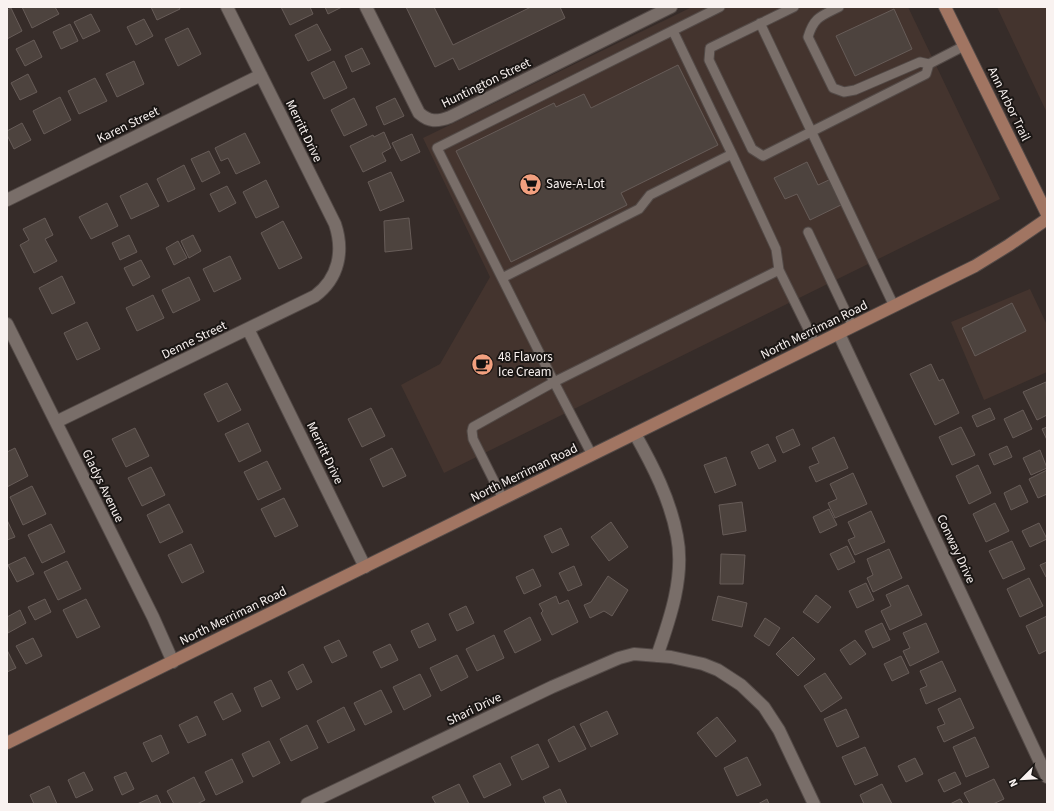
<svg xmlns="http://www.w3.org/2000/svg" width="1054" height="811" font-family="'Source Sans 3',sans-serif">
	<rect width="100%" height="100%" fill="#362c29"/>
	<path fill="#44342e" d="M 692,7 L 908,7 L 1000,199 L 444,473 L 401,385 L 440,364 L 490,277 L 423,138 Z
		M 997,7 L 1047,7 L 1047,113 Z
		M 1030,289 L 1047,325 L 1047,372 L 984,400 L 951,322 Z"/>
	<path fill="#4d433e" stroke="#675c58" d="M 22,7 L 55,7 L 59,14 L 32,28 Z
		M 151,7 L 179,7 L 180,9 L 157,20 Z
		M 281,7 L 310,7 L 313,14 L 290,25 Z
		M 325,7 L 342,7 L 328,14 Z
		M 406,7 L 434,7 L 453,45 L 531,7 L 560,7 L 565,18 L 459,70 L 453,58 L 435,67 Z
		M 11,8 L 22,31 L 7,39 L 7,10 Z
		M 894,9 L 912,49 L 855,76 L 836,36 Z
		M 91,14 L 100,31 L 83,39 L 74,22 Z
		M 144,19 L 153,36 L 136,45 L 127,27 Z
		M 70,24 L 78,41 L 61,49 L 53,32 Z
		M 317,24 L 331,50 L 308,61 L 295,35 Z
		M 188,28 L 201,54 L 178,66 L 165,39 Z
		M 34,40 L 42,57 L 25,66 L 16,49 Z
		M 362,48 L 370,64 L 352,72 L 345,56 Z
		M 134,61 L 144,84 L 117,97 L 106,74 Z
		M 334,61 L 347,88 L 324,99 L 311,73 Z
		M 678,65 L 718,145 L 621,193 L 627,205 L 511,262 L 456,151 L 554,103 L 556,107 L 584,94 L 591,108 Z
		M 28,74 L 37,92 L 20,100 L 11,83 Z
		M 95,78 L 107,101 L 79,114 L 68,91 Z
		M 60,97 L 71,120 L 44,134 L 33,111 Z
		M 354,98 L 367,125 L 344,136 L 331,110 Z
		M 395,98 L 404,116 L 384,125 L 376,107 Z
		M 22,123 L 31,140 L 14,149 L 7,135 L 7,131 Z
		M 384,132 L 391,148 L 382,153 L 386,161 L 363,172 L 350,146 L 373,135 L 374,137 Z
		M 245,133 L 260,163 L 236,174 L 228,158 L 221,161 L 215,148 Z
		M 412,134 L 420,152 L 401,161 L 392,143 Z
		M 209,151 L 220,173 L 202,182 L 191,159 Z
		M 807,162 L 818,185 L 831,179 L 843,204 L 810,220 L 797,194 L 785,199 L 774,178 Z
		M 184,165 L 195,189 L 168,202 L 157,179 Z
		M 391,172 L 404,201 L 380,211 L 368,182 Z
		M 266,180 L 279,207 L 256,218 L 243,192 Z
		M 147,183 L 159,206 L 131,219 L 120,196 Z
		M 227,186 L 236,203 L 219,212 L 210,194 Z
		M 107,203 L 118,226 L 91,239 L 79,217 Z
		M 45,218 L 53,235 L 45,239 L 57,261 L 34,273 L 20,245 L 29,240 L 23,229 Z
		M 409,218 L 412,249 L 385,252 L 384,221 Z
		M 283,221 L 302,258 L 279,269 L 261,233 Z
		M 129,235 L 137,252 L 120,260 L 112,243 Z
		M 193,235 L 201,251 L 189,258 L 181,241 Z
		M 178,241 L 187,258 L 174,265 L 166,248 Z
		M 230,256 L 241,279 L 214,292 L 203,269 Z
		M 141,260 L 150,277 L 133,286 L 124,268 Z
		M 62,276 L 75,303 L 52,314 L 39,288 Z
		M 189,277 L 200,300 L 173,313 L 162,290 Z
		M 153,295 L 164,318 L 137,331 L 126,308 Z
		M 1012,303 L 1026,331 L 975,356 L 962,328 Z
		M 87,322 L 100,349 L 77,360 L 64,333 Z
		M 931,364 L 939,381 L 943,379 L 959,413 L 935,425 L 910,374 Z
		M 1046,382 L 1047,415 L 1037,420 L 1023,392 Z
		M 227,383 L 241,410 L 218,422 L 204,394 Z
		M 371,408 L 385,436 L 362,447 L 348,419 Z
		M 990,408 L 995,419 L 977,427 L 972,416 Z
		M 1023,410 L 1032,429 L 1013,438 L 1004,419 Z
		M 248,423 L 261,451 L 239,462 L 225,434 Z
		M 961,427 L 975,455 L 952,465 L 939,437 Z
		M 1047,427 L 1047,440 L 1042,429 Z
		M 135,428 L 149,456 L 126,467 L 112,439 Z
		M 793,429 L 800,445 L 783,453 L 776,437 Z
		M 834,437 L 848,468 L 816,482 L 809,467 L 819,463 L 812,448 Z
		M 768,444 L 776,461 L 759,469 L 751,452 Z
		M 1007,446 L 1012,457 L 994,465 L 989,454 Z
		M 15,448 L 28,476 L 7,487 L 7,452 Z
		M 392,448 L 406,476 L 383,487 L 370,459 Z
		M 1040,450 L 1047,468 L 1031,475 L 1023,458 Z
		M 726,457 L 736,485 L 715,493 L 704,465 Z
		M 267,461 L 281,489 L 258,500 L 244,472 Z
		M 978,465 L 991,493 L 969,504 L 956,476 Z
		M 151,467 L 165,495 L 142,506 L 128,478 Z
		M 1047,470 L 1047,494 L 1038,498 L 1029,479 Z
		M 853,473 L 867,504 L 835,518 L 828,503 L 837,499 L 830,484 Z
		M 1020,485 L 1028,502 L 1011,510 L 1004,493 Z
		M 32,486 L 46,514 L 23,525 L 10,497 Z
		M 284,498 L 298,526 L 275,537 L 261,509 Z
		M 742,502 L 746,531 L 723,535 L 719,505 Z
		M 995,503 L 1009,531 L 986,542 L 973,514 Z
		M 169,504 L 183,532 L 160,543 L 147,515 Z
		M 829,509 L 837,525 L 820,533 L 813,517 Z
		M 871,511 L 885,542 L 855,555 L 848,540 L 855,537 L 848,522 Z
		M 7,520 L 15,537 L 7,540 Z
		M 611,522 L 628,547 L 609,561 L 591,537 Z
		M 1039,523 L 1047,539 L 1030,547 L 1022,531 Z
		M 51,524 L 65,552 L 42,563 L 28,535 Z
		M 561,528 L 569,545 L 552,553 L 544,536 Z
		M 1012,541 L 1025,569 L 1003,579 L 989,551 Z
		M 191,544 L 204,572 L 182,583 L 168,555 Z
		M 847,546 L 855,562 L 838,570 L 830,554 Z
		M 889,549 L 902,578 L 873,592 L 867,578 L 873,575 L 867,559 Z
		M 721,554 L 745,555 L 743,584 L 720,584 Z
		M 25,557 L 34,574 L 17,582 L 8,565 Z
		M 67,561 L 81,589 L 58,600 L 44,572 Z
		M 1047,562 L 1047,576 L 1046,577 L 1040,565 Z
		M 574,566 L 582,585 L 568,591 L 559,573 Z
		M 533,569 L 541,586 L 524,594 L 516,577 Z
		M 608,576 L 628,590 L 612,616 L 604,611 L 590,618 L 584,605 L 591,602 Z
		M 1029,578 L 1043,606 L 1020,617 L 1007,589 Z
		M 866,583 L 874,600 L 857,608 L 849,591 Z
		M 908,585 L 922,615 L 890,630 L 881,611 L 891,606 L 886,595 Z
		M 816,595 L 831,607 L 818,623 L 803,612 Z
		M 556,596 L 559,604 L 568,600 L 578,622 L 552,635 L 541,613 L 543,611 L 539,604 Z
		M 718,596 L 747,603 L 742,627 L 712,620 Z
		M 45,599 L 51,612 L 35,620 L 28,607 Z
		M 86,599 L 100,627 L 77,638 L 63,610 Z
		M 466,606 L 474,623 L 457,631 L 449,614 Z
		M 20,610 L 26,623 L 8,633 L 7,617 Z
		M 1047,616 L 1047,650 L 1039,654 L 1026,626 Z
		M 530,617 L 541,640 L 515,653 L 504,631 Z
		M 765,618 L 780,628 L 769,646 L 754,636 Z
		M 428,623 L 436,640 L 419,648 L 411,631 Z
		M 882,623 L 890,640 L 873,648 L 865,631 Z
		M 926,623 L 939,652 L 910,666 L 903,651 L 910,648 L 903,633 Z
		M 494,635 L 504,658 L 477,671 L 466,649 Z
		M 793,637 L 815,659 L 798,676 L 776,654 Z
		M 33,638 L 42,656 L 26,664 L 16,646 Z
		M 339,640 L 347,656 L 332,663 L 324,647 Z
		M 855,640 L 866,654 L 850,665 L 840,650 Z
		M 390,644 L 398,660 L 381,668 L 373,652 Z
		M 7,650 L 16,668 L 7,672 Z
		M 457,655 L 468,677 L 441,691 L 430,668 Z
		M 901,656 L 909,673 L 892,681 L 884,664 Z
		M 942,661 L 956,691 L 926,704 L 920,689 L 927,686 L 920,671 Z
		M 303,664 L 312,682 L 297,690 L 288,672 Z
		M 825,673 L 842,698 L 821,712 L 804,686 Z
		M 420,674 L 431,696 L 404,710 L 393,687 Z
		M 271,680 L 280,698 L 262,707 L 254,688 Z
		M 381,690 L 392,712 L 365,725 L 354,703 Z
		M 232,693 L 241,711 L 223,720 L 214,702 Z
		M 960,698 L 974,728 L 944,742 L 937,727 L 945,724 L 938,709 Z
		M 344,707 L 355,730 L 328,743 L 317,721 Z
		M 846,709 L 859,737 L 837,747 L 824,719 Z
		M 607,711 L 618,734 L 591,747 L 580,724 Z
		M 197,716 L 206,735 L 188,743 L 179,725 Z
		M 717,717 L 736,741 L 716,757 L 697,733 Z
		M 307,725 L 318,748 L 291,761 L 280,739 Z
		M 574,726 L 586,749 L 559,762 L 548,740 Z
		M 161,735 L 169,753 L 152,762 L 143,743 Z
		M 975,737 L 989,767 L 966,777 L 953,747 Z
		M 269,741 L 280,763 L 253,777 L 242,754 Z
		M 538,744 L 549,767 L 522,780 L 511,757 Z
		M 865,747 L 878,775 L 855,785 L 842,757 Z
		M 747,757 L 761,785 L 737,796 L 724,768 Z
		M 915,758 L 923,774 L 906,782 L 898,766 Z
		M 232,759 L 243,782 L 216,795 L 205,772 Z
		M 500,763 L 511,785 L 484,798 L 473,776 Z
		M 84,772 L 93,790 L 76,798 L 68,780 Z
		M 126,772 L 134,789 L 122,795 L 114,777 Z
		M 955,772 L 961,784 L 944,792 L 938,780 Z
		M 194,777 L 205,800 L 197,804 L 174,804 L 167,791 Z
		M 994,779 L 1004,799 L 993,804 L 970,804 L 964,793 Z
		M 459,784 L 469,804 L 436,804 L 432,797 Z
		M 882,784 L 892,804 L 864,804 L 860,795 Z
		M 49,786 L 57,804 L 34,804 L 30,795 Z
		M 560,789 L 567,804 L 546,804 L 543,797 Z
		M 157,795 L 161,804 L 137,804 Z
		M 767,799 L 769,804 L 758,804 Z
		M 960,799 L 963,804 L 950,804 Z"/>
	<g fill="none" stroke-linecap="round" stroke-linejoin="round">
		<defs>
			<path id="lane" d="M 794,7 L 710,48 L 709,60 L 752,149 L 763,156 L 926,74 L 929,64
				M 839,7 C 821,16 814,17 808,37 L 833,88 L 844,92 L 855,90 L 920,62 L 929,64 L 964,46
				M 760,23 L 894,306
				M 673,31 L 732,154
				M 808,232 L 853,327
				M 779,270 L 776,249 L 732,154 L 650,195 L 639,209 L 502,278 L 554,382 L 779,270 L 816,345
				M 502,278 L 437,148 L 720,7
				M 503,499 L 473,439 L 472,431 L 473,427 L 554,382 L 592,455"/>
			<path id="street" d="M 366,7 L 419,113 C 429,122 437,122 450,117 L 671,7
				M 7,200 L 261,75
				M 7,324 L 153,617 L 173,662
				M 248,329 L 365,567
				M 839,334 L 1047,777
				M 56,422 L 315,296 C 339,278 344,251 335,224 L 227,7
				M 635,434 C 653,466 670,499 677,536 C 685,576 670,619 657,656
				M 307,804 L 552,687 L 619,658 L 634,654 L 671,657 L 703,664 L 718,670 L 741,685 L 764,707 L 779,730 L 814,804"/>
			<path id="secondary" d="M 945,7 L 1047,214
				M 7,743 L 975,266 L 1009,245 L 1047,219"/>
		</defs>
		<use href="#lane" stroke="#534a47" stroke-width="11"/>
		<use href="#street" stroke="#534a47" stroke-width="14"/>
		<use href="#secondary" stroke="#534a47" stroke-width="14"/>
		<use href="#lane" stroke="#796e69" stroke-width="9"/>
		<use href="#street" stroke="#796e69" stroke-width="12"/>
		<use href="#secondary" stroke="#a17562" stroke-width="12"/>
	</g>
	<defs>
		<symbol id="supermarket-disc" viewBox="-11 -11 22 22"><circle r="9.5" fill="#f2a07f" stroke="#1a1614"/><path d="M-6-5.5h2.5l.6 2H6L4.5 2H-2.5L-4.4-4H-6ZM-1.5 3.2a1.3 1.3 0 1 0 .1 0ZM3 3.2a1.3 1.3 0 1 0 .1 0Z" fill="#111"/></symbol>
		<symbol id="cafe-disc" viewBox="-11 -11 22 22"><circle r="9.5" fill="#f2a07f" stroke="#1a1614"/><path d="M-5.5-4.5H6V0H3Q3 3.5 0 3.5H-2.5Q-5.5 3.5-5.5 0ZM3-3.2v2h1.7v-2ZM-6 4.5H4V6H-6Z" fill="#111"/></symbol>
	</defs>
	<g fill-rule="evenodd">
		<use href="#supermarket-disc" x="518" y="172" width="25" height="25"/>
		<use href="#cafe-disc" x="470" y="352" width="25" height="25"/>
	</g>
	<g text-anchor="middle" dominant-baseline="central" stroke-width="4" stroke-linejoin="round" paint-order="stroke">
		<g font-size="13" fill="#f9f2f0" stroke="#1a1614">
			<text transform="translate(486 83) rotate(-26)">Huntington Street</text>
			<text transform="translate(1009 104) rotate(64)">Ann Arbor Trail</text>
			<text transform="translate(128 125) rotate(-26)">Karen Street</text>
			<text transform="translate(304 131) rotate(64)">Merritt Drive</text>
			<text transform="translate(814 330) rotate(-26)">North Merriman Road</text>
			<text transform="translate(194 340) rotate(-26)">Denne Street</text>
			<text transform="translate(325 453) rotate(64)">Merritt Drive</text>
			<text transform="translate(524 473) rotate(-26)">North Merriman Road</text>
			<text transform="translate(103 486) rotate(64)">Gladys Avenue</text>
			<text transform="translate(956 549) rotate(65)">Conway Drive</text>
			<text transform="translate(233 616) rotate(-26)">North Merriman Road</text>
			<text transform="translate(474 709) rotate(-26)">Shari Drive</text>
		</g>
		<g font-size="13" fill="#f9f2f0" stroke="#1a1614" text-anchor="start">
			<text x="546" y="184">Save-A-Lot</text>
			<text x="498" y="357">48 Flavors<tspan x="498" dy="15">Ice Cream</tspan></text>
		</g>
	</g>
	<rect width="1054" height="811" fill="none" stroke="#f9f2f0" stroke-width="16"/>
	<g transform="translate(1022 779) rotate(246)" stroke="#1a1614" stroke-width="3" paint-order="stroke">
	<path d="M0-3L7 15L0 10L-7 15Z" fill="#f9f2f0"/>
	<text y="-6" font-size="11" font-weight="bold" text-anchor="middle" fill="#f9f2f0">N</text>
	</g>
</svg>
